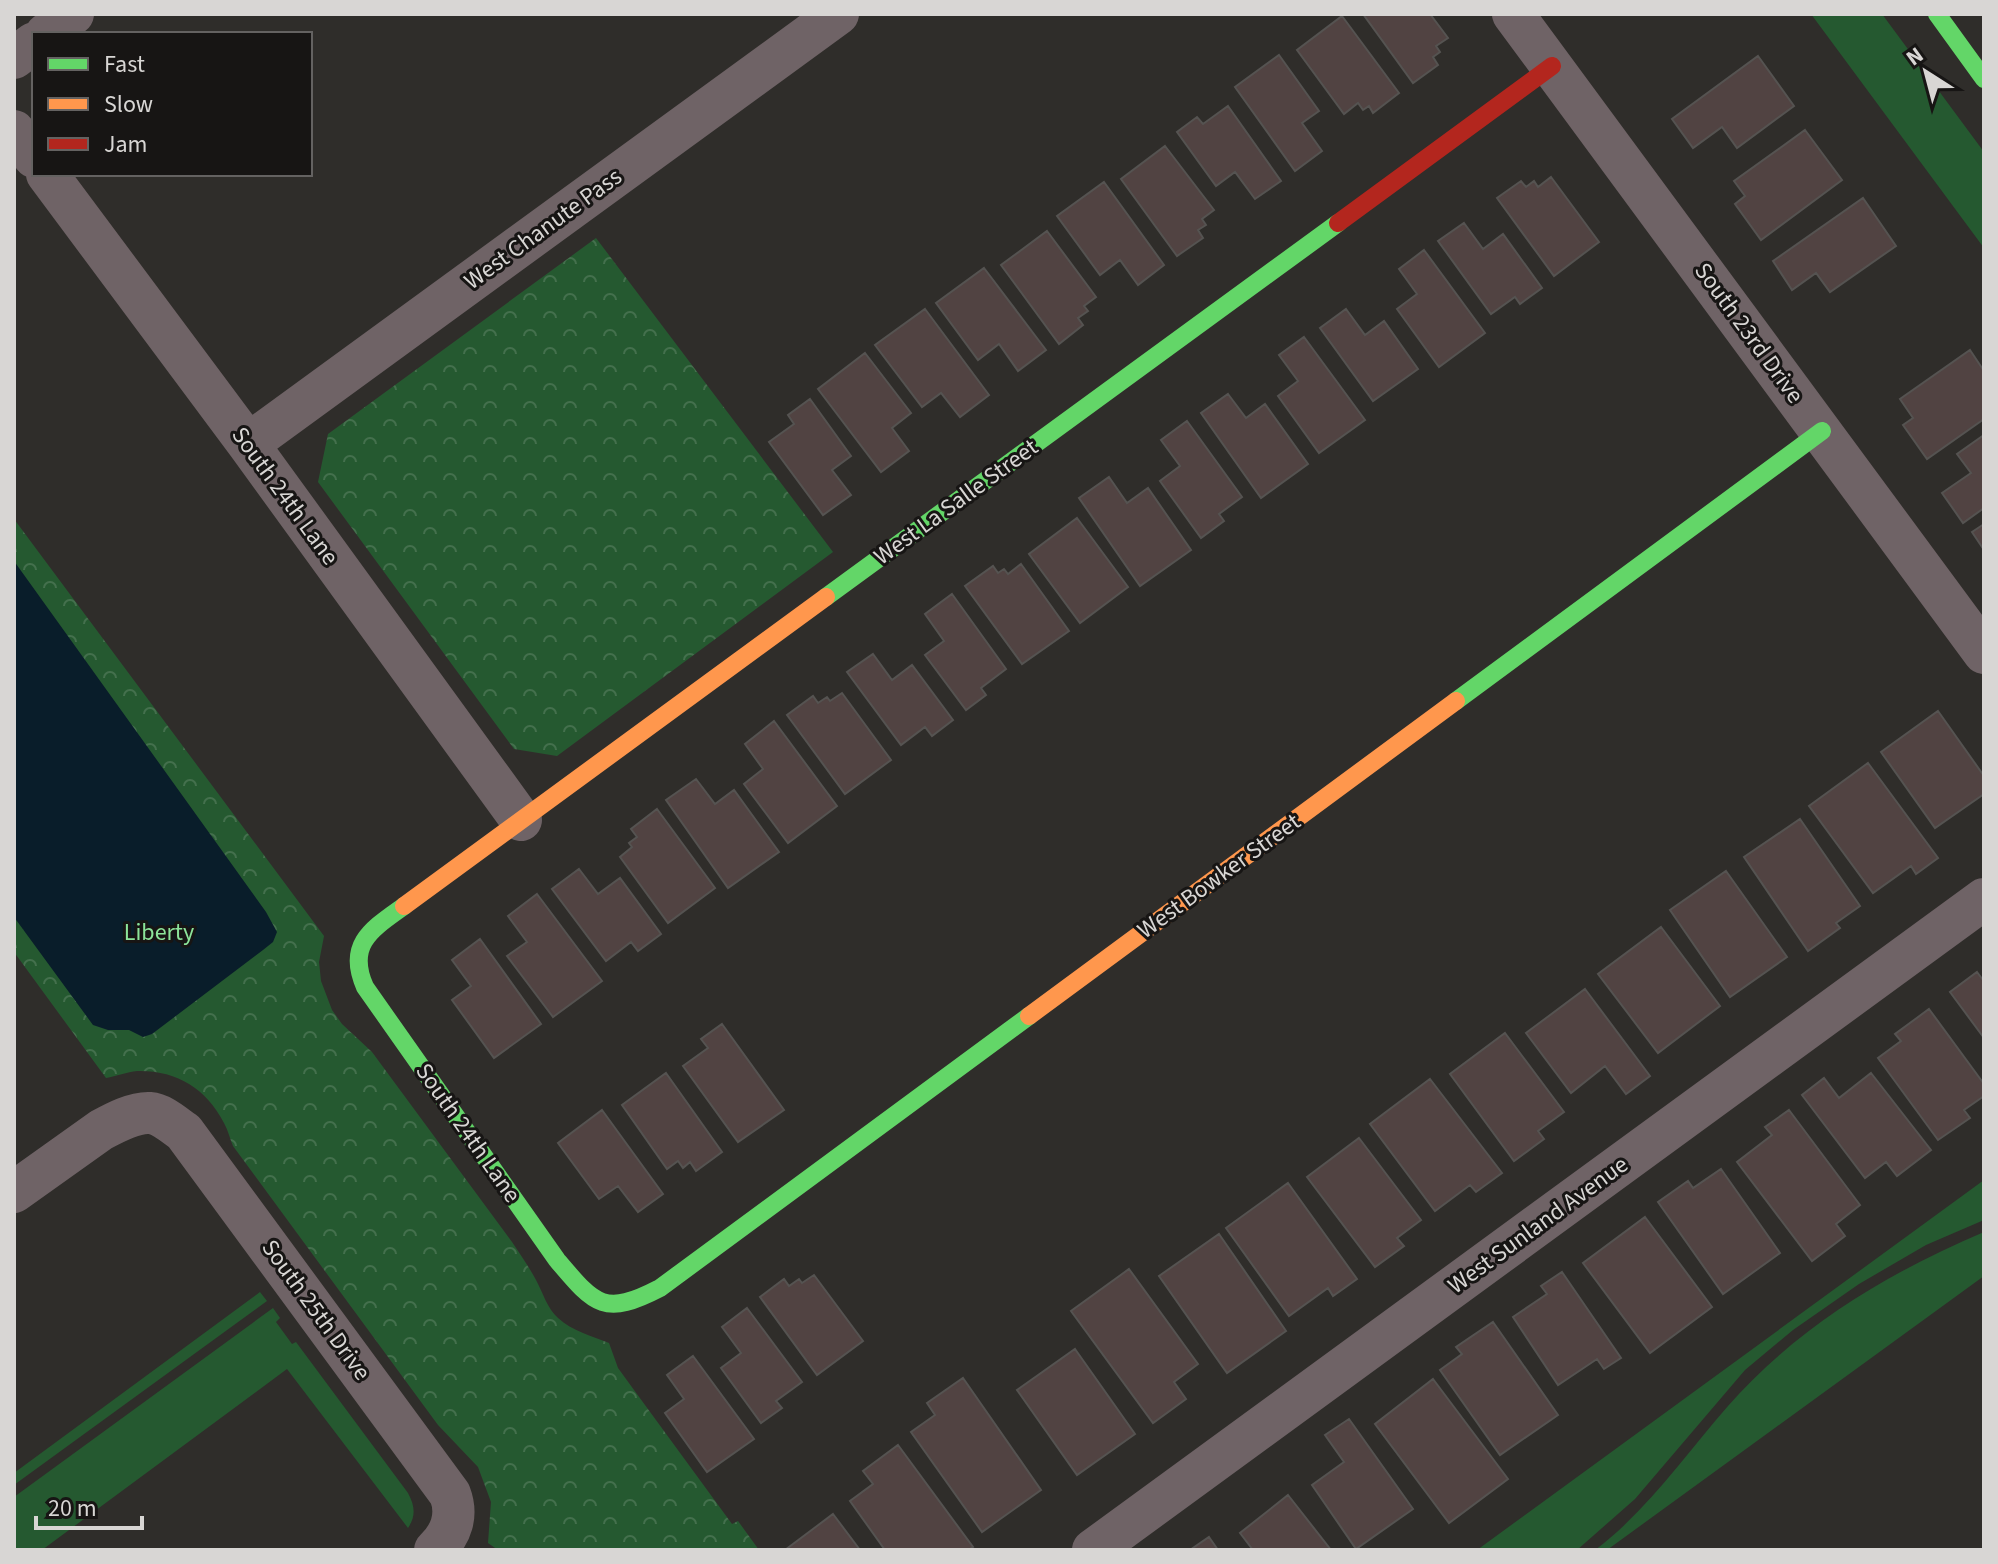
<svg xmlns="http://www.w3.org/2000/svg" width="1998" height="1564" font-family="'Source Sans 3',sans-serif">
	<defs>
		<pattern id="park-crowns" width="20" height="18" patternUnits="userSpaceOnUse" patternTransform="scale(2)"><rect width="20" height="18" fill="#255930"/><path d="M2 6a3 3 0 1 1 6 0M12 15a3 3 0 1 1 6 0" fill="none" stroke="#44704d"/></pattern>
	</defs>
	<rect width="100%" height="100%" fill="#2f2d2a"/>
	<path fill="#255930" d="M 1811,14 L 1882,14 L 1984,152 L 1984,248 Z
		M 1984,1180 L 1984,1220 L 1926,1245 L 1859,1284 L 1793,1330 L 1745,1370 L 1635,1499 L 1577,1550 L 1477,1550 Z
		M 1984,1232 L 1984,1276 L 1607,1550 L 1595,1550 C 1646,1512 1686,1454 1728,1406 C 1796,1328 1889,1272 1984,1232 Z
		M 260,1292 L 267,1301 L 14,1485 L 14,1473 Z
		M 273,1308 L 280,1318 L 276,1322 L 292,1344 L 296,1342 L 408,1493 C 415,1506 416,1516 408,1528 L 287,1369 L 42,1550 L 14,1550 L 14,1497 Z"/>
	<path fill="url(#park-crowns)" d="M 596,238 L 833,552 L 557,756 L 514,749 L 318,482 L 328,434 Z
		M 14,519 L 324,936 L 319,962 L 321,981 L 332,1010 L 342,1024 L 372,1052 L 512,1242 C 520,1254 529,1267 536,1280 C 543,1293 547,1308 558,1318 C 572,1331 592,1336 609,1343 L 618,1368 L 634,1390 L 732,1524 L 738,1521 L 759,1550 L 498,1550 L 488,1543 L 491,1502 L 478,1467 L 438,1425 L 233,1146 C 230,1139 228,1130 224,1123 C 206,1088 176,1070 137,1071 C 127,1072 116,1076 106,1078 L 14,952 Z"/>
	<path fill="#091d2a" d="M 14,561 L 266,912 L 277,932 L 273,942 L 263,950 L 152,1034 L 143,1037 L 129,1030 L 108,1030 L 93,1025 L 14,917 Z"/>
	<path fill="#514342" stroke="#555351" stroke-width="2" d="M 1363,14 L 1430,14 L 1448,38 L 1436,46 L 1440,52 L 1433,57 L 1438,65 L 1413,83 Z
		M 1342,16 L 1399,93 L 1373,113 L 1369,106 L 1363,110 L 1358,103 L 1344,114 L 1297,50 Z
		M 1279,55 L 1319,111 L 1302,123 L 1322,151 L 1295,171 L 1235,87 Z
		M 1758,56 L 1794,106 L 1737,148 L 1722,127 L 1693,148 L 1672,119 Z
		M 1228,106 L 1281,181 L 1255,199 L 1235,172 L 1216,186 L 1177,132 L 1197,117 L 1203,124 Z
		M 1805,130 L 1842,180 L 1761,240 L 1735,204 L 1745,196 L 1734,181 Z
		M 1165,146 L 1214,210 L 1202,219 L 1206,225 L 1198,230 L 1203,238 L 1177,256 L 1121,179 Z
		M 1551,177 L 1599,242 L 1554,276 L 1497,198 L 1521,181 L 1526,187 L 1534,181 L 1538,187 Z
		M 1104,182 L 1164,265 L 1138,285 L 1120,260 L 1100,275 L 1057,216 Z
		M 1863,198 L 1896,246 L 1830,292 L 1816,273 L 1792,290 L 1773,261 Z
		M 1464,223 L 1483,249 L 1503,234 L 1542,288 L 1520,304 L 1515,297 L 1491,314 L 1438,241 Z
		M 1047,231 L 1096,297 L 1084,306 L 1088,311 L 1078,318 L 1083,325 L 1059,344 L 1001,265 Z
		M 1424,250 L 1485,333 L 1439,367 L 1397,309 L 1417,294 L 1399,269 Z
		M 984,268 L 1046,350 L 1018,371 L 999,344 L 978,360 L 936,303 Z
		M 925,309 L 989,395 L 960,417 L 941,393 L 922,407 L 875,345 Z
		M 1346,309 L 1365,335 L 1384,321 L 1418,369 L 1373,401 L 1320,328 Z
		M 1304,337 L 1365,420 L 1319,453 L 1278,396 L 1298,381 L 1279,355 Z
		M 1970,350 L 1984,371 L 1984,419 L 1927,459 L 1903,425 L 1913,418 L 1900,399 Z
		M 865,353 L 911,413 L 892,428 L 909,451 L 881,472 L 818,389 Z
		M 1228,394 L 1246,418 L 1265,404 L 1308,464 L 1261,498 L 1201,413 Z
		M 810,399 L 851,456 L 832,470 L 851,495 L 823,515 L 769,442 L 794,424 L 788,415 Z
		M 1187,421 L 1242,497 L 1219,514 L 1224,521 L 1201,538 L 1160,481 L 1180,466 L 1161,440 Z
		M 1984,435 L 1984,508 L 1963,523 L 1942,493 L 1971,473 L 1957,454 Z
		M 1109,477 L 1127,503 L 1148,488 L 1191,550 L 1140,586 L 1079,498 Z
		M 1077,518 L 1128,587 L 1080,623 L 1029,554 Z
		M 1984,524 L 1984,550 L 1972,532 Z
		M 1021,564 L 1069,631 L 1022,664 L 965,586 L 993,566 L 998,573 L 1004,569 L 1008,574 Z
		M 952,594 L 1006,669 L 981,688 L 986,695 L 966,710 L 925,655 L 944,641 L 925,614 Z
		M 873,654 L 892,680 L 912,665 L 953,720 L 932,736 L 925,727 L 901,745 L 847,672 Z
		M 842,693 L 891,760 L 845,794 L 787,715 L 813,696 L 818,703 L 827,697 L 830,701 Z
		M 1938,711 L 1984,776 L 1984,794 L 1935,828 L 1881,752 Z
		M 774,721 L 837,806 L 788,843 L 744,784 L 763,769 L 745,744 Z
		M 1868,763 L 1938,858 L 1916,874 L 1911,866 L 1873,893 L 1809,806 Z
		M 696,779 L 715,804 L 734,790 L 779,852 L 728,888 L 666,800 Z
		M 657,809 L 715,888 L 668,923 L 620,857 L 632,847 L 629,843 L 637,837 L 631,829 Z
		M 1800,819 L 1860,906 L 1836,923 L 1840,928 L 1808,951 L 1744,857 Z
		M 579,869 L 598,894 L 620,878 L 661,934 L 638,951 L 631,942 L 606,961 L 552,889 Z
		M 1726,871 L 1787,957 L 1730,997 L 1670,910 Z
		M 537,894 L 602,981 L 553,1017 L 507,956 L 527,942 L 508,916 Z
		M 1661,927 L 1720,1006 L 1658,1053 L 1598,974 Z
		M 480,939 L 541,1024 L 494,1058 L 452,1000 L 471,986 L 452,960 Z
		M 1977,972 L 1983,980 L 1984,979 L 1984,1038 L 1950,992 Z
		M 1585,989 L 1650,1076 L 1626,1094 L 1605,1066 L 1571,1093 L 1526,1033 Z
		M 1929,1009 L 1984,1084 L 1984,1096 L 1964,1110 L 1970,1118 L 1938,1140 L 1878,1058 L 1901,1041 L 1895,1034 Z
		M 722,1024 L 784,1110 L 738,1142 L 683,1066 L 708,1048 L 701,1039 Z
		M 1505,1033 L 1564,1112 L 1538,1131 L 1544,1139 L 1514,1161 L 1450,1074 Z
		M 666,1073 L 722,1152 L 696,1171 L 690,1162 L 683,1168 L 678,1161 L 667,1169 L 622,1105 Z
		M 1871,1073 L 1931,1150 L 1897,1176 L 1886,1162 L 1865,1178 L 1802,1095 L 1824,1078 L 1839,1098 Z
		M 1430,1079 L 1502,1173 L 1476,1192 L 1470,1185 L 1435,1211 L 1370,1124 Z
		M 602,1110 L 663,1194 L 638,1212 L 618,1186 L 599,1199 L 558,1143 Z
		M 1789,1110 L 1860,1205 L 1836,1224 L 1845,1236 L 1812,1261 L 1737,1162 L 1772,1135 L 1765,1127 Z
		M 1359,1138 L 1421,1220 L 1397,1238 L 1404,1246 L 1375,1267 L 1307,1177 Z
		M 1721,1169 L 1780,1253 L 1723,1294 L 1658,1202 L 1688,1181 L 1693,1188 Z
		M 1288,1183 L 1357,1279 L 1333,1296 L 1328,1288 L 1289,1316 L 1226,1228 Z
		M 1645,1217 L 1712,1307 L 1650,1353 L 1583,1263 Z
		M 1219,1234 L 1286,1331 L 1227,1373 L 1159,1276 Z
		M 1129,1269 L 1198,1364 L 1174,1382 L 1186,1399 L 1153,1423 L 1071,1311 Z
		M 1562,1272 L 1621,1358 L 1604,1369 L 1597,1359 L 1558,1385 L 1513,1317 L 1547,1294 L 1541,1286 Z
		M 814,1275 L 863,1341 L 817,1375 L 760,1297 L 784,1279 L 789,1286 L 799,1279 L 802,1283 Z
		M 747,1308 L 802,1382 L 776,1401 L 782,1408 L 761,1423 L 721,1368 L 741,1353 L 722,1327 Z
		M 1493,1322 L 1558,1415 L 1500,1455 L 1440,1370 L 1462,1354 L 1456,1347 Z
		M 1075,1349 L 1135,1434 L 1077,1475 L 1017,1390 Z
		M 693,1356 L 754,1439 L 707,1472 L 665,1413 L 684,1399 L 667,1375 Z
		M 963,1378 L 1041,1490 L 982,1532 L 911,1432 L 935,1415 L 927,1403 Z
		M 1433,1379 L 1508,1479 L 1449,1523 L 1375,1424 Z
		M 1349,1419 L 1413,1509 L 1356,1549 L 1312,1485 L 1344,1462 L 1325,1435 Z
		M 898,1445 L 973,1547 L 968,1550 L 885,1550 L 850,1501 L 873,1484 L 863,1471 Z
		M 1288,1495 L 1331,1550 L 1253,1550 L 1240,1533 Z
		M 833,1514 L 860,1550 L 785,1550 Z
		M 1209,1537 L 1218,1550 L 1190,1550 Z"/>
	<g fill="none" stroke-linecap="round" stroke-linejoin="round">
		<path stroke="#6f6366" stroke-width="42" d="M 1513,14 L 1984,653
			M 46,34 L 73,14
			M 14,58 L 34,43
			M 14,131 L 34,157
			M 47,174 L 248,444 L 521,820
			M 248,444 L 838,14
			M 14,1192 L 101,1130 C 114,1123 134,1112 150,1113 C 162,1114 174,1125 184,1132 L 450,1494 C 458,1515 452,1534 435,1550
			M 1093,1550 L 1984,899"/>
		<path stroke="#63d668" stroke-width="18" d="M 1937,14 L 1984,79
			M 826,597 L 1338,223
			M 1456,701 L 1822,431
			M 404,906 C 372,929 346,944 365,987 L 557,1260 C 595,1305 604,1317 660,1288 L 1029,1016"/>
		<path stroke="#ff974d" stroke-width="18" d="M 404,906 L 826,597
			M 1029,1016 L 1456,701"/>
		<path stroke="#b3261e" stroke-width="18" d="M 1338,223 L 1552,66"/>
	</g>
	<g text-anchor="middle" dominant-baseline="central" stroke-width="6" stroke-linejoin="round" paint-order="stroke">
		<g font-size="24" fill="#d8d6d4" stroke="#171514">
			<text transform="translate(543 229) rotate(-36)">West Chanute Pass</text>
			<text transform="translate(1749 333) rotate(54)">South 23rd Drive</text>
			<text transform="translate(285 496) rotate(54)">South 24th Lane</text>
			<text transform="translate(956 502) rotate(-36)">West La Salle Street</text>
			<text transform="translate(1219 876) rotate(-36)">West Bowker Street</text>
			<text transform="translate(468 1133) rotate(55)">South 24th Lane</text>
			<text transform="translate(1538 1225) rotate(-36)">West Sunland Avenue</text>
			<text transform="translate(316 1310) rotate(54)">South 25th Drive</text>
		</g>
		<g font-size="24" fill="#8ce49a" stroke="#171514">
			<text x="159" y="932">Liberty</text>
		</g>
	</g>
	<rect width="1998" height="1564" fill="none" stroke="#d8d6d4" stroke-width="32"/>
	<rect x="32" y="32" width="280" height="144" fill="#171514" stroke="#646261" stroke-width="2"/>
	<rect x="48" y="58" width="40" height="12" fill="#63d668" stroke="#646261" stroke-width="2"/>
	<text x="104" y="72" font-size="24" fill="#d8d6d4">Fast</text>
	<rect x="48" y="98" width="40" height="12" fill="#ff974d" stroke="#646261" stroke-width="2"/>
	<text x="104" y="112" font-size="24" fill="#d8d6d4">Slow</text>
	<rect x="48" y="138" width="40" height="12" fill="#b3261e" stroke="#646261" stroke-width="2"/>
	<text x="104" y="152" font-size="24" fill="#d8d6d4">Jam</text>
	<g transform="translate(1926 72) rotate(324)" stroke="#171514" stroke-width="6" paint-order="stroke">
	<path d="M0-6L14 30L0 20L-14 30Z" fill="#d8d6d4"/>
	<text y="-12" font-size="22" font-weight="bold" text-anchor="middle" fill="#d8d6d4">N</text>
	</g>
	<path d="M36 1516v12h106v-12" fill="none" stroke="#d8d6d4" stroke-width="4"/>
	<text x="48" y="1516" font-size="24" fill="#d8d6d4" stroke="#171514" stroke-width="6" paint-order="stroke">20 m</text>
</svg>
